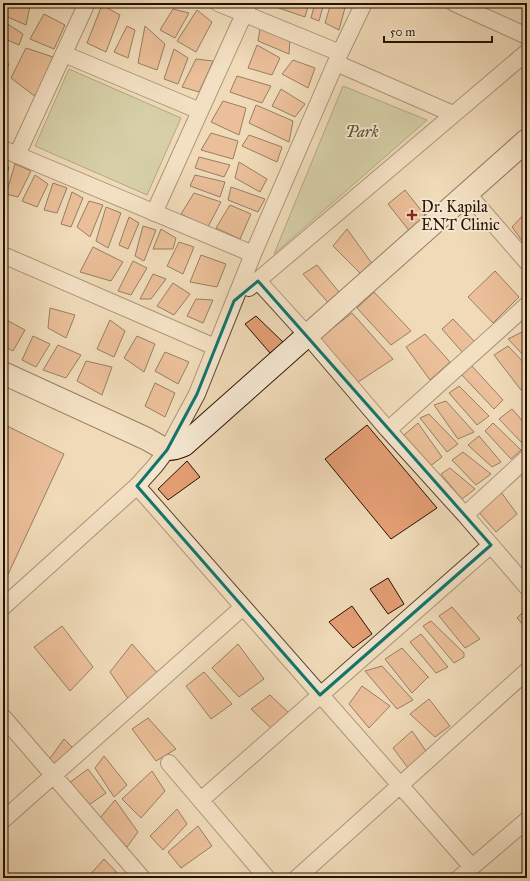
<svg xmlns="http://www.w3.org/2000/svg" width="530" height="881" font-family="'IM FELL Great Primer',serif">
	<rect width="100%" height="100%" fill="#f0dab8"/>
	<filter id="stains"><feTurbulence type="fractalNoise" baseFrequency=".005" numOctaves="4"/><feColorMatrix values="0 0 0 0 .2 0 0 0 0 .09 0 0 0 0 .02 0 0 0 .5 -.17"/></filter>
	<radialGradient id="worn" r=".72"><stop offset=".6" stop-color="#630" stop-opacity="0"/><stop offset="1" stop-color="#630" stop-opacity=".3"/></radialGradient>
	<path fill="#b5c193" stroke="#6e694a" d="M 69,69 L 181,118 L 147,195 L 35,146 Z
		M 343,86 L 427,120 L 274,254 Z"/>
	<path fill="#e49e74" stroke="#261100" d="M 5,3 L 17,3 L 30,6 L 26,25 L 3,15 L 3,8 Z
		M 275,3 L 309,3 L 305,17 L 273,6 Z
		M 315,3 L 324,3 L 319,21 L 311,18 Z
		M 331,3 L 346,4 L 339,30 L 325,23 Z
		M 102,5 L 120,15 L 106,52 L 87,43 Z
		M 173,9 L 189,13 L 175,38 L 160,30 Z
		M 197,10 L 212,22 L 196,52 L 177,41 Z
		M 44,14 L 65,25 L 54,49 L 30,39 Z
		M 3,21 L 23,34 L 19,45 L 3,38 Z
		M 127,26 L 135,30 L 128,58 L 114,52 Z
		M 145,26 L 165,44 L 157,70 L 138,63 Z
		M 260,29 L 290,39 L 289,54 L 258,41 Z
		M 257,45 L 280,58 L 272,75 L 248,68 Z
		M 26,48 L 53,57 L 36,97 L 11,78 Z
		M 174,49 L 188,58 L 178,84 L 164,79 Z
		M 196,59 L 213,61 L 199,92 L 182,87 Z
		M 3,60 L 9,64 L 3,77 Z
		M 293,60 L 315,68 L 308,88 L 282,74 Z
		M 237,76 L 271,86 L 262,103 L 230,92 Z
		M 281,89 L 305,104 L 295,117 L 272,106 Z
		M 223,101 L 246,108 L 239,135 L 211,122 Z
		M 256,105 L 293,121 L 289,142 L 249,123 Z
		M 211,133 L 238,141 L 233,159 L 201,150 Z
		M 249,135 L 282,147 L 277,162 L 242,146 Z
		M 199,157 L 230,165 L 224,177 L 195,168 Z
		M 239,162 L 267,179 L 260,192 L 235,178 Z
		M 3,163 L 9,167 L 3,189 Z
		M 15,164 L 31,171 L 18,197 L 6,194 Z
		M 35,175 L 48,184 L 37,207 L 22,201 Z
		M 195,175 L 225,182 L 220,197 L 190,186 Z
		M 53,183 L 67,188 L 57,213 L 44,210 Z
		M 231,187 L 265,199 L 258,212 L 228,200 Z
		M 405,190 L 436,229 L 419,243 L 388,204 Z
		M 72,192 L 83,198 L 71,227 L 61,224 Z
		M 194,193 L 221,202 L 208,227 L 181,214 Z
		M 89,201 L 103,205 L 90,237 L 77,227 Z
		M 230,205 L 251,214 L 240,239 L 216,228 Z
		M 106,207 L 121,213 L 108,248 L 96,241 Z
		M 527,211 L 527,243 L 525,245 L 512,227 Z
		M 129,217 L 139,223 L 128,249 L 119,245 Z
		M 143,226 L 156,230 L 144,261 L 135,256 Z
		M 161,229 L 176,238 L 173,249 L 153,249 Z
		M 347,229 L 376,269 L 364,277 L 333,246 Z
		M 179,242 L 194,247 L 183,274 L 167,266 Z
		M 93,247 L 123,262 L 111,281 L 80,272 Z
		M 201,255 L 226,264 L 217,287 L 190,282 Z
		M 133,261 L 147,268 L 131,295 L 118,291 Z
		M 317,265 L 343,297 L 331,306 L 303,274 Z
		M 495,271 L 519,297 L 493,323 L 468,297 Z
		M 153,274 L 166,279 L 151,299 L 140,299 Z
		M 173,283 L 190,294 L 174,315 L 157,306 Z
		M 374,292 L 411,331 L 391,345 L 357,308 Z
		M 196,299 L 213,300 L 203,323 L 187,316 Z
		M 50,308 L 75,315 L 66,338 L 48,328 Z
		M 352,313 L 393,359 L 358,382 L 320,338 Z
		M 256,316 L 284,343 L 270,353 L 245,324 Z
		M 3,318 L 25,330 L 13,351 L 3,346 Z
		M 453,319 L 476,343 L 464,354 L 442,329 Z
		M 110,320 L 125,331 L 114,357 L 97,349 Z
		M 526,330 L 527,331 L 527,359 L 508,339 Z
		M 425,334 L 450,362 L 430,380 L 406,347 Z
		M 33,336 L 50,344 L 36,367 L 22,360 Z
		M 137,336 L 155,344 L 144,372 L 124,358 Z
		M 58,345 L 81,355 L 66,378 L 43,370 Z
		M 508,346 L 527,366 L 527,386 L 521,390 L 494,355 Z
		M 165,352 L 189,362 L 178,384 L 155,371 Z
		M 86,361 L 112,367 L 102,395 L 77,381 Z
		M 471,365 L 503,400 L 494,409 L 461,374 Z
		M 155,383 L 175,393 L 165,417 L 145,406 Z
		M 459,386 L 489,416 L 477,425 L 449,393 Z
		M 446,401 L 474,432 L 458,439 L 434,405 Z
		M 512,409 L 527,426 L 527,439 L 523,444 L 499,419 Z
		M 429,414 L 458,444 L 447,452 L 420,418 Z
		M 418,423 L 442,457 L 429,467 L 404,435 Z
		M 493,423 L 521,450 L 511,459 L 485,431 Z
		M 3,424 L 64,454 L 4,583 L 3,583 Z
		M 367,425 L 437,508 L 391,539 L 325,459 Z
		M 479,436 L 501,462 L 492,467 L 468,445 Z
		M 463,452 L 491,474 L 476,485 L 452,460 Z
		M 187,461 L 200,477 L 168,500 L 158,489 Z
		M 450,468 L 475,489 L 462,499 L 441,474 Z
		M 501,492 L 517,514 L 496,532 L 476,509 Z
		M 388,578 L 404,604 L 388,614 L 370,589 Z
		M 352,606 L 372,634 L 353,648 L 329,622 Z
		M 452,607 L 480,639 L 465,648 L 439,616 Z
		M 527,608 L 527,629 L 517,618 Z
		M 431,621 L 464,653 L 464,657 L 454,663 L 423,626 Z
		M 62,626 L 93,667 L 70,691 L 34,647 Z
		M 421,634 L 448,667 L 436,673 L 410,642 Z
		M 132,644 L 159,675 L 129,700 L 110,672 Z
		M 238,644 L 264,679 L 239,697 L 212,668 Z
		M 402,648 L 429,678 L 428,677 L 412,693 L 385,659 Z
		M 382,666 L 413,700 L 397,709 L 365,671 Z
		M 204,672 L 232,704 L 211,719 L 186,686 Z
		M 362,686 L 390,706 L 369,728 L 349,704 Z
		M 270,695 L 290,714 L 272,729 L 251,709 Z
		M 429,699 L 450,726 L 435,737 L 410,714 Z
		M 148,718 L 176,749 L 156,761 L 132,729 Z
		M 412,731 L 426,751 L 408,768 L 393,748 Z
		M 64,739 L 76,751 L 57,769 L 48,761 Z
		M 104,756 L 127,785 L 114,797 L 95,768 Z
		M 88,769 L 106,793 L 89,805 L 69,783 Z
		M 152,771 L 165,791 L 141,818 L 122,799 Z
		M 115,800 L 138,832 L 127,847 L 100,818 Z
		M 177,809 L 187,824 L 163,850 L 150,836 Z
		M 198,826 L 212,846 L 181,868 L 168,852 Z
		M 104,859 L 122,878 L 87,878 Z"/>
	<g fill="none" stroke-linecap="round" stroke-linejoin="round">
		<defs>
			<path id="street" d="M 218,3 L 340,53
				M 454,3 L 527,36
				M 64,54 L 200,111
				M 336,63 L 453,114
				M 3,149 L 253,254
				M 17,155 L 87,3
				M 467,193 L 527,262
				M 154,213 L 249,3
				M 3,255 L 215,347
				M 258,281 L 308,336 L 388,430 L 465,515 L 527,587
				M 249,288 L 527,52
				M 388,430 L 527,305
				M 137,486 L 472,867 L 527,820
				M 465,515 L 527,458
				M 3,607 L 137,486 L 155,466 L 167,450 L 197,394 L 253,254 L 340,53 L 364,3
				M 3,717 L 142,878
				M 169,763 L 267,878
				M 201,800 L 491,545
				M 3,820 L 243,607
				M 297,878 L 527,671
				M 459,878 L 472,867"/>
			<path id="secondary" d="M 3,373 L 147,439 C 163,448 166,453 184,445 L 527,140"/>
		</defs>
		<use href="#street" stroke="#58432e" stroke-width="18"/>
		<use href="#secondary" stroke="#261100" stroke-width="24"/>
		<use href="#street" stroke="#f5e7d1" stroke-width="16"/>
		<use href="#secondary" stroke="#f5e7d1" stroke-width="22"/>
	</g>
	<path d="M0 0H530V881H0ZM 258,281 L 491,545 L 320,695 L 137,486 L 167,450 L 197,394 L 234,301 Z" fill="#f0dab8" fill-opacity=".55" fill-rule="evenodd"/>
	<path fill="none" stroke="#0f766e" stroke-width="3" stroke-linejoin="round" d="M 258,281 L 491,545 L 320,695 L 137,486 L 167,450 L 197,394 L 234,301 Z"/>
	<path fill="#8f2418" stroke="#f5e7d1" stroke-width="1.5" d="M410 209h4v4h4v4h-4v4h-4v-4h-4v-4h4z"/>
	<g text-anchor="middle" dominant-baseline="central" stroke-width="4" stroke-linejoin="round" paint-order="stroke">
		<g font-size="16" font-style="italic" fill="#584f33" stroke="#f5e7d1">
			<text x="362" y="131">Park</text>
		</g>
		<g font-size="16" fill="#261100" stroke="#f5e7d1" text-anchor="start">
			<text x="421" y="206">Dr. Kapila<tspan x="421" dy="18">ENT Clinic</tspan></text>
		</g>
	</g>
	<rect width="530" height="881" fill="none" stroke="#f0dab8" stroke-width="16"/>
	<rect x="4" y="4" width="522" height="873" fill="none" stroke="#261100" stroke-width="2"/>
	<rect x="8" y="8" width="514" height="865" fill="none" stroke="#261100"/>
	<path d="M384 36v6h108v-6" fill="none" stroke="#261100" stroke-width="2"/>
	<text x="390" y="36" font-size="12" fill="#261100" stroke="#f5e7d1" stroke-width="3" paint-order="stroke">50 m</text>
	<rect width="100%" height="100%" filter="url(#stains)"/>
	<rect width="100%" height="100%" fill="url(#worn)"/>
</svg>
